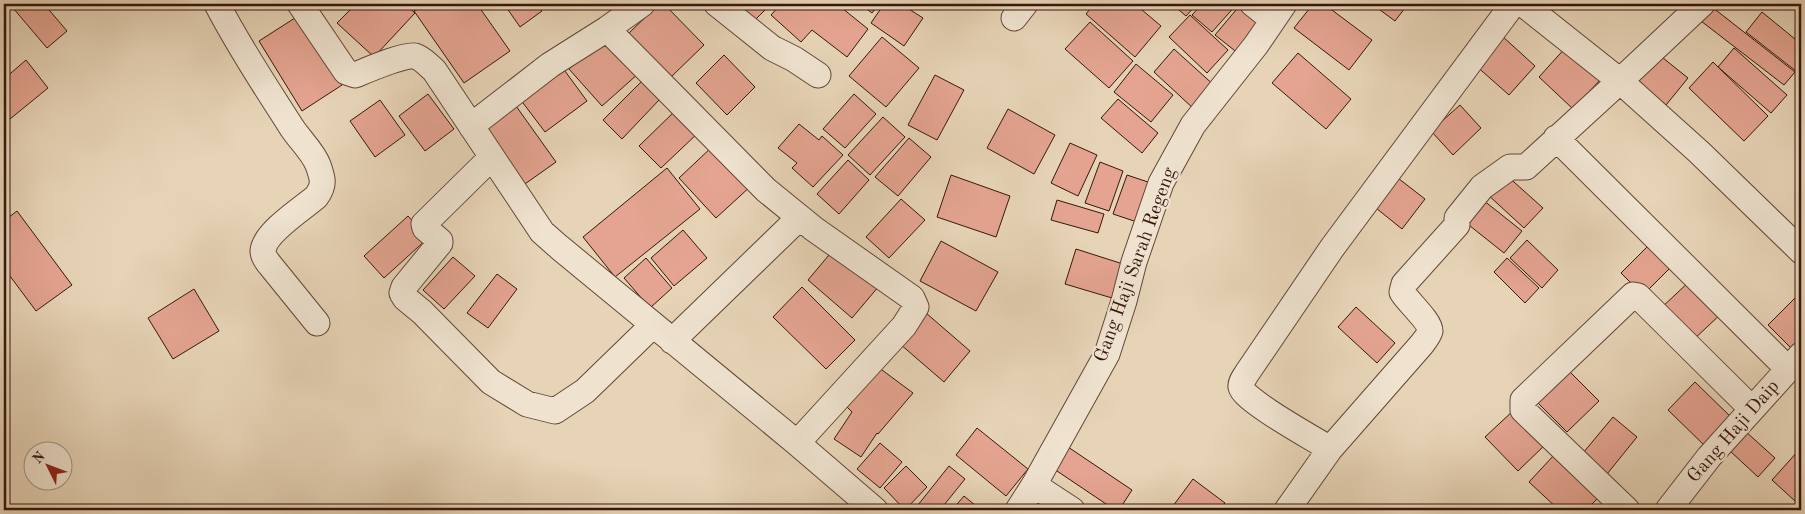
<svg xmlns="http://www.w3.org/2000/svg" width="1805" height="514" font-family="'Old Standard TT',serif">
	<rect width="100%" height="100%" fill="#e7d4b7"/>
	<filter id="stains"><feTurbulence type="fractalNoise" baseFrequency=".004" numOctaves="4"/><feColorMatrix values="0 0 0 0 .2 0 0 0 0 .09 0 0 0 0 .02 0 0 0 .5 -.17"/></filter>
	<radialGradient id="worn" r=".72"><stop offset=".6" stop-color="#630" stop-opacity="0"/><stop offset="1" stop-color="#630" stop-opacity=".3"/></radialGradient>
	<path fill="#e4a491" stroke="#36170c" d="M 19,4 L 44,4 L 67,31 L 47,48 L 13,8 Z
		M 356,4 L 405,4 L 415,13 L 374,57 L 337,23 Z
		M 425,4 L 477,4 L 510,51 L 464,83 L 414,11 Z
		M 504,4 L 536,4 L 542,11 L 520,27 Z
		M 659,4 L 664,4 L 704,45 L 670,78 L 628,34 Z
		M 730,4 L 771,4 L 751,24 Z
		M 781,4 L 837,4 L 868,29 L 847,57 L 812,30 L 801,42 L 771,15 Z
		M 860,4 L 879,4 L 872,13 Z
		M 884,4 L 901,4 L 923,18 L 904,46 L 871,23 Z
		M 1094,4 L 1135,4 L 1161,26 L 1135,57 L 1086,14 Z
		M 1172,4 L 1197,4 L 1186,16 Z
		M 1202,4 L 1237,4 L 1212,32 L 1192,15 Z
		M 1241,4 L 1249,4 L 1268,19 L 1239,54 L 1215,35 Z
		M 1313,4 L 1324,4 L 1372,40 L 1349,70 L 1294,28 Z
		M 1372,4 L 1408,4 L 1395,21 Z
		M 1712,7 L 1795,72 L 1784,85 L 1701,21 Z
		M 1762,12 L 1801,44 L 1801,75 L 1746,32 Z
		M 1190,15 L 1228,50 L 1207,73 L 1169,37 Z
		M 298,16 L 342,85 L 302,111 L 259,41 Z
		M 1090,22 L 1133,61 L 1109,88 L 1065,49 Z
		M 1501,35 L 1535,66 L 1509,95 L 1474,64 Z
		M 605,36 L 639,73 L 602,106 L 569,69 Z
		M 882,37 L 919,68 L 886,107 L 849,76 Z
		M 1567,46 L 1602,78 L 1573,109 L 1539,77 Z
		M 1734,48 L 1787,95 L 1771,113 L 1718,67 Z
		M 1174,49 L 1216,87 L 1195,110 L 1154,72 Z
		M 1298,53 L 1351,99 L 1326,129 L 1272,83 Z
		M 1658,54 L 1688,78 L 1666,105 L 1636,81 Z
		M 724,55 L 755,87 L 727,115 L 696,83 Z
		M 26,60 L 48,88 L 10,119 L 4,112 L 4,79 Z
		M 1713,62 L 1768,116 L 1744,141 L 1689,88 Z
		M 1136,64 L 1173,95 L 1151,122 L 1114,92 Z
		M 562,67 L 587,101 L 545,132 L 520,99 Z
		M 935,75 L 964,90 L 937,140 L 908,125 Z
		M 642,81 L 660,99 L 622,139 L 603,120 Z
		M 428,94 L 454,129 L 425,151 L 399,116 Z
		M 854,94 L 876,114 L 845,148 L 823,129 Z
		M 1118,99 L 1158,133 L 1142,153 L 1101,118 Z
		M 380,100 L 405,135 L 375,157 L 350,121 Z
		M 1460,105 L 1481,128 L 1453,155 L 1431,131 Z
		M 516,106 L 556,162 L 522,186 L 482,130 Z
		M 1008,109 L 1055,135 L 1034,174 L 987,148 Z
		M 676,110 L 699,132 L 661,168 L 639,146 Z
		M 883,117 L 905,137 L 870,175 L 848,155 Z
		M 799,124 L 819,140 L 822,136 L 843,155 L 813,187 L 792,168 L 797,163 L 778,148 Z
		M 909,138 L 931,157 L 898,196 L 875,177 Z
		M 1070,143 L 1097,155 L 1078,196 L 1051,183 Z
		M 714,145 L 752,185 L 716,218 L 679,178 Z
		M 848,160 L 869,180 L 839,214 L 817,194 Z
		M 1100,162 L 1123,171 L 1109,211 L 1085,203 Z
		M 667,168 L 700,209 L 615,277 L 583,237 Z
		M 1505,174 L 1543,208 L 1524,228 L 1487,194 Z
		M 951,175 L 1010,196 L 996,237 L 937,217 Z
		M 1127,175 L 1154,184 L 1140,223 L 1113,214 Z
		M 1394,175 L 1425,199 L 1402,229 L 1371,204 Z
		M 1478,196 L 1522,231 L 1504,253 L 1460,218 Z
		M 901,199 L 925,220 L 889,258 L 866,237 Z
		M 1057,200 L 1104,214 L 1098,233 L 1051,220 Z
		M 17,211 L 72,285 L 36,311 L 4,268 L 4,221 Z
		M 408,216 L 428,238 L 384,278 L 364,256 Z
		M 683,230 L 707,258 L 674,286 L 651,258 Z
		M 1527,240 L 1558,270 L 1542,288 L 1510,258 Z
		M 941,241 L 998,272 L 976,311 L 920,281 Z
		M 1652,242 L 1674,264 L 1643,295 L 1621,273 Z
		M 834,249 L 879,286 L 852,318 L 808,280 Z
		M 1076,249 L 1123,264 L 1112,298 L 1065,284 Z
		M 453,257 L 475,276 L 444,309 L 423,290 Z
		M 646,258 L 672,288 L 650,308 L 624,278 Z
		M 1507,258 L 1539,288 L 1525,303 L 1494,272 Z
		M 497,274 L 517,289 L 488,328 L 467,313 Z
		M 1692,279 L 1723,312 L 1691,342 L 1660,309 Z
		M 802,287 L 855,340 L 826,369 L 773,317 Z
		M 194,289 L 219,331 L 173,359 L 148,318 Z
		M 1796,297 L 1801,302 L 1801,348 L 1796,353 L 1768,325 Z
		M 1356,307 L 1395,343 L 1377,363 L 1338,327 Z
		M 926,313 L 970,351 L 944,382 L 900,344 Z
		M 878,367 L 913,393 L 878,434 L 877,433 L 861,457 L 834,439 L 852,412 L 847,407 Z
		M 1565,367 L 1599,401 L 1567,432 L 1533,398 Z
		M 1695,382 L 1733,419 L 1706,447 L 1668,410 Z
		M 1515,409 L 1548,442 L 1518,471 L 1485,437 Z
		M 1613,417 L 1637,437 L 1607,474 L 1583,453 Z
		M 977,428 L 1028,469 L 1006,496 L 956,455 Z
		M 1745,431 L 1775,458 L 1758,477 L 1729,450 Z
		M 880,443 L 902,462 L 880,488 L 857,469 Z
		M 1068,447 L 1132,490 L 1119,510 L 1115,510 L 1054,469 Z
		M 1799,450 L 1801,452 L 1801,493 L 1795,501 L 1772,480 Z
		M 1555,454 L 1600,496 L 1586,510 L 1559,510 L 1529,482 Z
		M 906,466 L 927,487 L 905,510 L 884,488 Z
		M 949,466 L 965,479 L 940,510 L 914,510 Z
		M 1193,479 L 1225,503 L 1220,510 L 1170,510 Z
		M 964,496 L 981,510 L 952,510 Z"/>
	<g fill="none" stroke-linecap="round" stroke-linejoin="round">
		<defs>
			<path id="minor" d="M 217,4 C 239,47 266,87 292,128 C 300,140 313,152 318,165 C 323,179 325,185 316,197 C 303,208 264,233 263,251 C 263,257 267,261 270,265 L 317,323
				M 300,4 L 346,72 L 355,75 C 365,71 407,53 415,56 C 422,58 428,65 434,70 L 542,232 L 559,247 L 797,443 L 875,510
				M 717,4 L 772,48 L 794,59 L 818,75
				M 1253,4 L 1273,20
				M 1523,4 L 1620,81 L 1699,152 L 1801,251
				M 1014,18 L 1025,4
				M 607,29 L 766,190 L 814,229 L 912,298 L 916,307 L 904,326 L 797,443
				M 471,126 L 550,65 L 607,29 L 642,4
				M 1556,138 L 1788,369
				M 492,157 L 424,224 L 425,228 L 440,241 L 440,243 L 404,287 L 402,293 L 405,298 L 422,312 L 491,382 L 527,404 L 555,411 L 585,391 L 653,325
				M 672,341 L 799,218
				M 1330,449 C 1316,440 1243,400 1241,387 C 1240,382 1245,377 1247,373 L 1332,248 L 1513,4
				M 1034,485 L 1072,510
				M 1018,510 L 1034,485 L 1107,354 L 1124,301 L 1134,262 L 1161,183 L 1193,125 L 1256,45 L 1284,4
				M 1287,510 L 1330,449 L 1422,344 C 1425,340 1429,335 1430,331 C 1430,321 1408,302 1402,292 L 1404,284 L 1457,225 L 1457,218 L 1482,187 L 1510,167 L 1526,167 L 1620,81 L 1702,4
				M 1627,510 L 1523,410 L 1523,400 L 1633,295 L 1638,296 L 1752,409
				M 1668,510 L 1709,457 L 1801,355"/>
		</defs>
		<use href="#minor" stroke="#624637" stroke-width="27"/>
		<use href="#minor" stroke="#efe3d0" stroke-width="25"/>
	</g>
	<g text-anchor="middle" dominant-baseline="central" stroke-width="4.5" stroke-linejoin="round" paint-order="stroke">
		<g font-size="19" fill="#36170c" stroke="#efe3d0">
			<text transform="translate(1136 265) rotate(-70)">Gang Haji Sarah Regeng</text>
			<text transform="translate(1734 432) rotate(-49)">Gang Haji Daip</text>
		</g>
	</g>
	<rect width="1805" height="514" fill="none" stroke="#e7d4b7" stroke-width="20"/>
	<rect x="5" y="5" width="1795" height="504" fill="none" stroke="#36170c" stroke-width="2.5"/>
	<rect x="10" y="10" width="1785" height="494" fill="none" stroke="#36170c"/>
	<g transform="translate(48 466) rotate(312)"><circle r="24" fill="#efe3d0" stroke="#a59182"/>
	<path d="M0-4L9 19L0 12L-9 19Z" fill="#8f2418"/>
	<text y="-8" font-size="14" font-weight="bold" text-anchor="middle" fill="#36170c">N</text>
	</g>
	<rect width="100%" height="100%" filter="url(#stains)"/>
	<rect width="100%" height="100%" fill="url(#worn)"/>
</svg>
